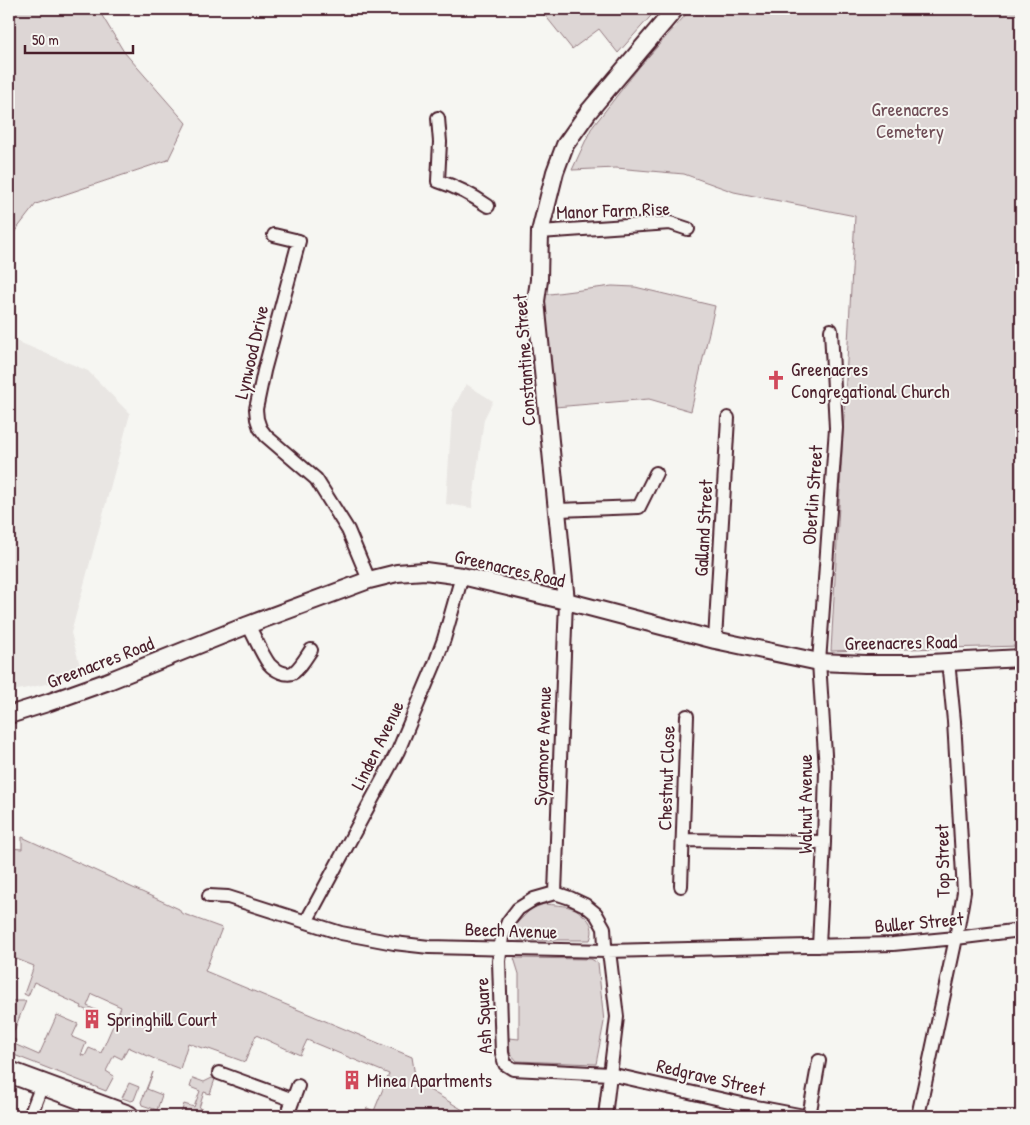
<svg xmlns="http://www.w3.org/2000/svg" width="1030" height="1125" font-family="'Patrick Hand',sans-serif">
	<rect width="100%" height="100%" fill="#f6f6f2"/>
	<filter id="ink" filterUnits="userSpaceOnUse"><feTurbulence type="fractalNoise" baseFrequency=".02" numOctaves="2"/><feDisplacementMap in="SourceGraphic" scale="10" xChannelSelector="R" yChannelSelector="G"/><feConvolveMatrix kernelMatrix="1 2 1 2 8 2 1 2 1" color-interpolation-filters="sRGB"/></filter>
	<g filter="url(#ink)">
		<path fill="#e9e6e3" d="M 9,338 L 88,371 L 130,414 L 71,633 L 83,676 L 9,692 Z
			M 466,384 L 493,401 L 484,419 L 472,508 L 446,504 L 452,411 Z"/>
		<path fill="#ddd6d5" stroke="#947a80" d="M 9,9 L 98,9 L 124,52 L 186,123 L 168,160 L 36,204 L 9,239 Z
			M 540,9 L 657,9 L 618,53 L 599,29 L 572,49 Z
			M 691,9 L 1021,9 L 1021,646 L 831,651 L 855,216 L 734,192 L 684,174 L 616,168 L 572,170 L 591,129 L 640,66 Z
			M 612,286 L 635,287 L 715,306 L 691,411 L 649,399 L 555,407 L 542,295 Z
			M 22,837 L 179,909 L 181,913 L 222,928 L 205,971 L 412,1057 L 416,1082 L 463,1110 L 461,1116 L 363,1116 L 367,1108 L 374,1111 L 389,1074 L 307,1040 L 300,1055 L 256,1035 L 245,1062 L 206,1048 L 205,1049 L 188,1043 L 180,1069 L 159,1061 L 128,1047 L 122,1059 L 114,1055 L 106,1071 L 114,1076 L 106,1091 L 9,1053 L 9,1001 L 26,1001 L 11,1038 L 16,1040 L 14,1044 L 39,1055 L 57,1015 L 78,1024 L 72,1037 L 86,1043 L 81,1055 L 85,1056 L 89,1048 L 101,1053 L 121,1007 L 92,994 L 87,1006 L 98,1011 L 96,1014 L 81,1008 L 82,1006 L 60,996 L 60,994 L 34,982 L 28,996 L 24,994 L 34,966 L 9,956 L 9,848 L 22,849 Z
			M 544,904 C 554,905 564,905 573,908 C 577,909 580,913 583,915 C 592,922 594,930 590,940 L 518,940 L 513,932 L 513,927 L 531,909 Z
			M 514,958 L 591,959 L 598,963 L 604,1022 L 596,1064 L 517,1061 L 510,1053 L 509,1038 L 519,1039 L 519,974 Z
			M 153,1072 L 147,1089 L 162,1095 L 157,1110 L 142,1105 L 141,1102 Z
			M 193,1078 L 204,1082 L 212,1078 L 215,1079 L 210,1094 L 204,1092 L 199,1108 L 209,1112 L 207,1116 L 180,1116 L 184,1104 L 194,1107 L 200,1091 L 190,1087 Z
			M 129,1083 L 139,1087 L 134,1100 L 131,1101 L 122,1098 Z"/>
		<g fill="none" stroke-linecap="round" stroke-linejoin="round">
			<defs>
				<path id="minor" d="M 438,118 L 440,142 L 438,181 C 457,187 472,195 488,206
					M 540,232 L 670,223 L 688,229
					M 274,235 L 299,241 L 264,371 L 256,409 L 257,419 L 260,428 L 266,436 L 316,479 L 348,530 L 369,580
					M 558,510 L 639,507 L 656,473
					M 248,625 C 255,637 261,653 269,664 C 274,670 287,677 294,672 C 300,668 307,656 311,650
					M 715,640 L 728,418
					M 683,840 L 824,842
					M 681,886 L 687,716
					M 555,893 L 566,601
					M 209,896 L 228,897 L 341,933 L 394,943 L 429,947 L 607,951 L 893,944 L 956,938 L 1021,930
					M 306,922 L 398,751 L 436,661 L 444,639 L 462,576
					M 819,946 L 824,842 L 826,770 L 819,662 L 836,428 L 831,330
					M 219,1073 L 293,1100
					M 30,1116 L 42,1085
					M 287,1116 L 298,1086
					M 605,1116 L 617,1017 L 610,959 L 605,945 L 604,928 L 596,914 L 585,905 L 570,898 L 555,893 L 534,899 L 518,909 L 508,922 L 502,937 L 499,961 L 502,1053 L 505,1064 L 513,1069 L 610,1074 L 751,1106 L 804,1116
					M 809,1116 L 819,1061
					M 918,1116 L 956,938 L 964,892 L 954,721 L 948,661"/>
				<path id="tertiary" d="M 566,601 L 536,301 L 539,280 L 540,232 L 555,172 L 565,145 L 589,111 L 675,9
					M 9,715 L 47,703 L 106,682 L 248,625 L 369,580 L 397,573 L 410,572 L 425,571 L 462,576 L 566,601 L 715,640 L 819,662 L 865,664 L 912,664 L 1021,658"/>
				<path id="primary" d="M 9,1072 L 128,1116"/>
			</defs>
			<use href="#minor" stroke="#4a1f2b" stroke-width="16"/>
			<use href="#tertiary" stroke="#4a1f2b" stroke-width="20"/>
			<use href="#primary" stroke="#4a1f2b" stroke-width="24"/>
			<use href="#minor" stroke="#f6f6f2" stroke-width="12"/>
			<use href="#tertiary" stroke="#f6f6f2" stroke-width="16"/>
			<use href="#primary" stroke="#f6f6f2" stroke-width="20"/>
		</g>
	</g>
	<defs>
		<symbol id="church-bare" viewBox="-9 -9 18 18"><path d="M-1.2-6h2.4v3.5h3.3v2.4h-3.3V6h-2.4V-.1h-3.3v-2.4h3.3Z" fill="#d1495b" stroke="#f6f6f2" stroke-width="2.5" paint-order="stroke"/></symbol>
		<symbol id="building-bare" viewBox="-9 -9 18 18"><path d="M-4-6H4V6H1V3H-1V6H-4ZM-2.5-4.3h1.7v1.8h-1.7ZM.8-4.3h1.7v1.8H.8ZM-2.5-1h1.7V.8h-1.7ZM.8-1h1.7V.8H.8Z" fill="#d1495b" stroke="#f6f6f2" stroke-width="2.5" paint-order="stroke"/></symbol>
	</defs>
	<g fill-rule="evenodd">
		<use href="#church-bare" x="762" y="366" width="28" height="28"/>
		<use href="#building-bare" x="78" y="1005" width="28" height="28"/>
		<use href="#building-bare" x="338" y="1066" width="28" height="28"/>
	</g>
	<g text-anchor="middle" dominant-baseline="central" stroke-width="4" stroke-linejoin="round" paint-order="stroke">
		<g font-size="19" fill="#6f4d56" stroke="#f6f6f2">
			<text x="910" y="109">Greenacres<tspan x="910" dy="22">Cemetery</tspan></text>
		</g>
		<g font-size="19" fill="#4a1f2b" stroke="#f6f6f2">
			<text transform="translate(613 210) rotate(-2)">Manor Farm Rise</text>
			<text transform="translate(251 352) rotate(-77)">Lynwood Drive</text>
			<text transform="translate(524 360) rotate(-94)">Constantine Street</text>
			<text transform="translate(812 495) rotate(-86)">Oberlin Street</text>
			<text transform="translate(703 528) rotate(-87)">Galland Street</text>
			<text transform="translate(510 568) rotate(13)">Greenacres Road</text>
			<text transform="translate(901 642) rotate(-1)">Greenacres Road</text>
			<text transform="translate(100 662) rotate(-21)">Greenacres Road</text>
			<text transform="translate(377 745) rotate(-64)">Linden Avenue</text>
			<text transform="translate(542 746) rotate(-88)">Sycamore Avenue</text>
			<text transform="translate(666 778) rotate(-88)">Chestnut Close</text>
			<text transform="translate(805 804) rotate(-90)">Walnut Avenue</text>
			<text transform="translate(942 861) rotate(-91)">Top Street</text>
			<text transform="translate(919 922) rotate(-5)">Buller Street</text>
			<text transform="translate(511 930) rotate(2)">Beech Avenue</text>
			<text transform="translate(483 1016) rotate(-93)">Ash Square</text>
			<text transform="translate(711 1077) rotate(13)">Redgrave Street</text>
		</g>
		<g font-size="19" fill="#4a1f2b" stroke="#f6f6f2" text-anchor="start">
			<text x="791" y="369">Greenacres<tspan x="791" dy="22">Congregational Church</tspan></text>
			<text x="107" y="1019">Springhill Court</text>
			<text x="367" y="1080">Minea Apartments</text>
		</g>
	</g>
	<rect width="1030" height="1125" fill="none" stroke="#f6f6f2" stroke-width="30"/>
	<rect x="15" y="15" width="1000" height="1095" fill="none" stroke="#4a1f2b" stroke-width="2" filter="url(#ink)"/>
	<path d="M25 45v8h108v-8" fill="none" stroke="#4a1f2b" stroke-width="2.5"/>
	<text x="32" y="45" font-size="15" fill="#4a1f2b" stroke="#f6f6f2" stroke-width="4" paint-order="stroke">50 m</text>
</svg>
